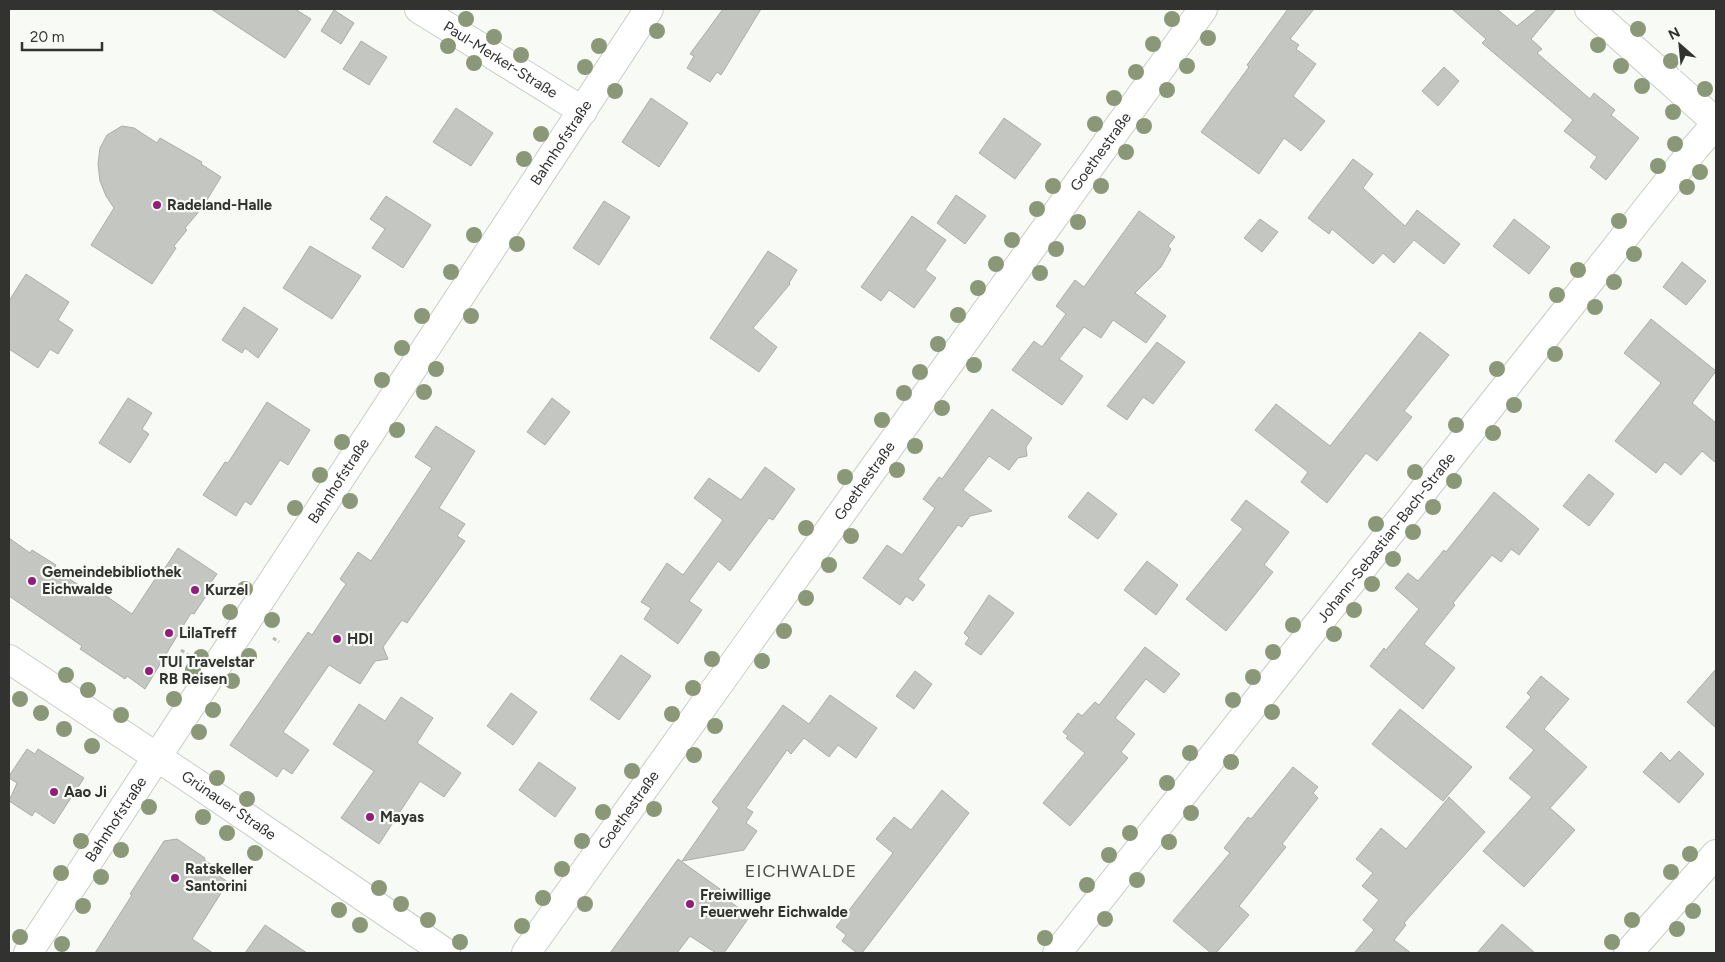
<svg xmlns="http://www.w3.org/2000/svg" width="1725" height="962" font-family="Figtree,sans-serif">
	<rect width="100%" height="100%" fill="#f7faf5"/>
	<path fill="#c4c6c1" stroke="#acaea9" d="M 211,9 L 295,9 L 311,19 L 285,58 Z
		M 723,9 L 761,9 L 721,75 L 717,72 L 710,82 L 687,68 L 694,56 L 690,54 Z
		M 1288,9 L 1314,9 L 1290,39 L 1299,45 L 1296,49 L 1316,64 L 1293,96 L 1325,121 L 1301,151 L 1284,138 L 1259,174 L 1201,132 L 1249,67 L 1247,65 Z
		M 1452,9 L 1497,9 L 1517,26 L 1538,9 L 1556,9 L 1531,39 L 1542,49 L 1537,53 L 1590,99 L 1594,93 L 1615,110 L 1611,115 L 1639,138 L 1606,180 L 1590,167 L 1597,157 L 1564,131 L 1573,120 L 1482,43 L 1486,39 Z
		M 334,10 L 354,23 L 341,44 L 321,31 Z
		M 361,41 L 387,57 L 369,85 L 343,69 Z
		M 1444,67 L 1459,81 L 1438,106 L 1422,91 Z
		M 651,98 L 688,123 L 659,167 L 622,142 Z
		M 456,108 L 493,133 L 471,166 L 433,142 Z
		M 1004,118 L 1041,144 L 1015,179 L 979,153 Z
		M 122,126 L 134,128 L 157,143 L 160,138 L 202,162 L 201,164 L 221,177 L 202,208 L 185,228 L 187,230 L 174,246 L 176,248 L 152,284 L 91,245 L 114,208 L 106,196 L 100,181 L 98,164 L 100,148 L 107,135 Z
		M 1353,159 L 1373,174 L 1363,188 L 1405,226 L 1417,210 L 1460,244 L 1444,264 L 1414,240 L 1394,263 L 1383,253 L 1373,264 L 1332,229 L 1329,234 L 1308,218 Z
		M 956,195 L 986,216 L 965,244 L 937,223 Z
		M 386,196 L 431,225 L 403,268 L 372,248 L 385,229 L 370,219 Z
		M 604,201 L 630,217 L 599,265 L 573,248 Z
		M 1139,211 L 1175,237 L 1168,246 L 1171,249 L 1161,267 L 1135,293 L 1166,316 L 1146,343 L 1113,320 L 1101,338 L 1084,327 L 1059,359 L 1083,376 L 1062,405 L 1012,370 L 1034,341 L 1042,347 L 1066,314 L 1056,306 L 1075,280 L 1084,287 Z
		M 912,216 L 946,240 L 925,270 L 936,278 L 914,308 L 889,290 L 881,301 L 861,287 Z
		M 1260,219 L 1278,232 L 1262,252 L 1244,238 Z
		M 1514,219 L 1550,247 L 1529,274 L 1493,246 Z
		M 310,246 L 361,276 L 332,319 L 283,288 Z
		M 768,251 L 797,270 L 789,283 L 790,284 L 753,328 L 777,347 L 759,372 L 710,338 Z
		M 1682,262 L 1706,281 L 1686,305 L 1663,287 Z
		M 26,274 L 69,302 L 58,320 L 73,330 L 58,354 L 50,349 L 38,368 L 9,349 L 9,301 Z
		M 244,307 L 278,329 L 258,358 L 245,348 L 242,353 L 222,340 Z
		M 1651,319 L 1716,371 L 1692,403 L 1716,423 L 1716,463 L 1702,451 L 1681,475 L 1665,462 L 1656,473 L 1615,441 L 1661,383 L 1624,353 Z
		M 1420,332 L 1449,355 L 1404,411 L 1412,417 L 1377,461 L 1366,453 L 1327,503 L 1301,482 L 1308,472 L 1255,430 L 1276,404 L 1330,446 Z
		M 1157,342 L 1185,362 L 1153,404 L 1143,397 L 1127,420 L 1107,406 Z
		M 128,398 L 152,413 L 142,429 L 149,434 L 130,463 L 99,443 Z
		M 552,398 L 570,412 L 545,445 L 527,432 Z
		M 267,402 L 310,430 L 288,465 L 280,460 L 251,505 L 245,501 L 236,516 L 203,495 L 225,462 L 228,463 Z
		M 992,409 L 1032,438 L 1026,447 L 1027,456 L 1018,458 L 1009,470 L 989,456 L 963,490 L 992,511 L 970,516 L 962,527 L 958,525 L 918,579 L 925,585 L 913,601 L 906,596 L 900,605 L 863,578 L 887,545 L 902,555 L 935,508 L 923,499 L 939,477 L 942,479 Z
		M 436,426 L 475,451 L 439,508 L 465,524 L 457,536 L 465,541 L 407,623 L 402,620 L 383,647 L 388,659 L 375,661 L 360,684 L 329,665 L 283,732 L 309,750 L 292,774 L 283,768 L 277,777 L 230,745 L 308,632 L 312,635 L 346,584 L 340,579 L 358,552 L 371,561 L 432,468 L 415,457 Z
		M 765,467 L 795,489 L 773,520 L 769,518 L 730,571 L 718,561 L 689,601 L 702,610 L 678,644 L 644,619 L 651,608 L 641,602 L 667,563 L 683,575 L 723,520 L 694,498 L 709,478 L 741,500 Z
		M 1589,474 L 1614,494 L 1589,526 L 1563,506 Z
		M 1088,492 L 1117,514 L 1098,539 L 1068,517 Z
		M 1494,492 L 1539,529 L 1519,555 L 1511,549 L 1501,562 L 1492,555 L 1453,603 L 1455,605 L 1424,644 L 1455,668 L 1423,709 L 1370,666 L 1384,648 L 1386,650 L 1419,609 L 1395,588 L 1408,573 L 1418,581 L 1444,550 L 1446,552 Z
		M 1246,500 L 1289,532 L 1264,565 L 1273,572 L 1226,631 L 1186,599 L 1243,529 L 1231,520 Z
		M 9,538 L 30,553 L 32,550 L 56,565 L 54,569 L 96,596 L 99,591 L 132,614 L 161,570 L 163,571 L 178,548 L 217,574 L 209,585 L 212,587 L 194,614 L 191,613 L 145,689 L 127,676 L 125,679 L 80,649 L 82,646 L 9,596 Z
		M 1147,561 L 1178,585 L 1156,615 L 1124,590 Z
		M 989,595 L 1014,613 L 981,655 L 965,644 L 969,638 L 964,633 Z
		M 1145,647 L 1180,674 L 1164,693 L 1146,679 L 1115,718 L 1135,734 L 1121,752 L 1128,758 L 1070,826 L 1043,803 L 1085,753 L 1066,738 L 1068,736 L 1063,732 L 1078,713 L 1082,716 L 1095,702 L 1099,705 Z
		M 621,655 L 651,676 L 619,720 L 590,699 Z
		M 1716,669 L 1716,728 L 1687,702 Z
		M 915,671 L 932,684 L 914,709 L 896,696 Z
		M 1541,676 L 1569,699 L 1544,729 L 1587,767 L 1550,808 L 1575,830 L 1524,887 L 1483,851 L 1532,797 L 1509,778 L 1534,750 L 1506,727 L 1531,697 L 1527,693 Z
		M 511,693 L 537,712 L 513,745 L 487,726 Z
		M 830,695 L 877,728 L 856,758 L 838,745 L 829,757 L 804,738 L 791,754 L 787,750 L 746,808 L 753,812 L 746,823 L 757,831 L 744,850 L 682,861 L 719,808 L 712,802 L 783,705 L 809,724 Z
		M 401,697 L 433,718 L 417,743 L 461,773 L 444,797 L 420,781 L 379,844 L 341,818 L 374,771 L 333,744 L 359,704 L 385,721 Z
		M 1400,709 L 1472,767 L 1443,801 L 1372,744 Z
		M 27,749 L 35,754 L 38,749 L 84,778 L 54,824 L 35,811 L 32,816 L 9,801 L 17,783 L 9,778 L 9,776 Z
		M 1679,751 L 1704,774 L 1679,803 L 1643,772 L 1661,752 L 1670,761 Z
		M 539,762 L 576,788 L 555,817 L 519,790 Z
		M 1293,767 L 1318,787 L 1313,793 L 1318,798 L 1282,844 L 1286,847 L 1239,906 L 1249,915 L 1216,953 L 1211,953 L 1173,921 L 1230,853 L 1224,848 L 1248,817 L 1251,819 Z
		M 942,790 L 969,813 L 862,953 L 857,953 L 842,941 L 846,935 L 836,927 L 893,853 L 876,839 L 894,817 L 911,830 Z
		M 1449,797 L 1485,832 L 1404,923 L 1406,925 L 1394,940 L 1411,953 L 1354,953 L 1374,930 L 1363,920 L 1379,900 L 1362,886 L 1373,873 L 1356,859 L 1381,828 L 1406,849 Z
		M 177,839 L 205,858 L 204,860 L 218,869 L 215,873 L 228,882 L 192,939 L 213,953 L 95,953 L 132,895 L 130,894 L 164,841 Z
		M 678,859 L 720,889 L 718,893 L 750,916 L 724,953 L 716,953 L 690,936 L 677,953 L 610,953 Z
		M 1502,924 L 1535,953 L 1477,953 Z
		M 265,925 L 307,953 L 245,953 Z"/>
	<g fill="none" stroke-linecap="round" stroke-linejoin="round">
		<defs>
			<g id="minor">
				<path id="s1" d="M 419,9 L 583,111"/>
				<path d="M 1589,9 L 1716,122"/>
				<path id="s2" d="M 9,659 L 190,779 L 446,953"/>
				<path id="s3" d="M 28,953 L 649,9"/>
				<path id="s4" d="M 526,953 L 1203,9"/>
				<path id="s5" d="M 1057,953 L 1695,148 L 1716,124"/>
				<path d="M 1628,953 L 1716,854"/>
			</g>
		</defs>
		<use href="#minor" stroke="#caccc8" stroke-width="30"/>
		<path stroke="#b9bbb7" stroke-width="3" stroke-dasharray="4 2.5" stroke-linecap="butt" d="M 273,638 L 279,642
			M 181,650 L 191,657"/>
		<use href="#minor" stroke="#fff" stroke-width="28"/>
	</g>
	<g fill="#8b9877">
		<circle cx="466" cy="19" r="8"/>
		<circle cx="1172" cy="19" r="8"/>
		<circle cx="1638" cy="29" r="8"/>
		<circle cx="657" cy="31" r="8"/>
		<circle cx="494" cy="37" r="8"/>
		<circle cx="1208" cy="38" r="8"/>
		<circle cx="1153" cy="44" r="8"/>
		<circle cx="1598" cy="45" r="8"/>
		<circle cx="448" cy="46" r="8"/>
		<circle cx="599" cy="46" r="8"/>
		<circle cx="521" cy="55" r="8"/>
		<circle cx="1671" cy="61" r="8"/>
		<circle cx="474" cy="63" r="8"/>
		<circle cx="1187" cy="66" r="8"/>
		<circle cx="1621" cy="66" r="8"/>
		<circle cx="585" cy="67" r="8"/>
		<circle cx="1136" cy="72" r="8"/>
		<circle cx="1642" cy="86" r="8"/>
		<circle cx="1705" cy="89" r="8"/>
		<circle cx="1167" cy="90" r="8"/>
		<circle cx="615" cy="91" r="8"/>
		<circle cx="1114" cy="98" r="8"/>
		<circle cx="1673" cy="112" r="8"/>
		<circle cx="1095" cy="124" r="8"/>
		<circle cx="1144" cy="126" r="8"/>
		<circle cx="541" cy="134" r="8"/>
		<circle cx="1675" cy="144" r="8"/>
		<circle cx="1126" cy="152" r="8"/>
		<circle cx="524" cy="159" r="8"/>
		<circle cx="1658" cy="166" r="8"/>
		<circle cx="1700" cy="172" r="8"/>
		<circle cx="1053" cy="186" r="8"/>
		<circle cx="1101" cy="186" r="8"/>
		<circle cx="1687" cy="187" r="8"/>
		<circle cx="1037" cy="209" r="8"/>
		<circle cx="1619" cy="221" r="8"/>
		<circle cx="1078" cy="222" r="8"/>
		<circle cx="474" cy="235" r="8"/>
		<circle cx="1012" cy="240" r="8"/>
		<circle cx="517" cy="244" r="8"/>
		<circle cx="1056" cy="249" r="8"/>
		<circle cx="1634" cy="254" r="8"/>
		<circle cx="996" cy="264" r="8"/>
		<circle cx="1578" cy="270" r="8"/>
		<circle cx="451" cy="272" r="8"/>
		<circle cx="1040" cy="273" r="8"/>
		<circle cx="1614" cy="282" r="8"/>
		<circle cx="978" cy="288" r="8"/>
		<circle cx="1557" cy="295" r="8"/>
		<circle cx="1595" cy="307" r="8"/>
		<circle cx="958" cy="315" r="8"/>
		<circle cx="422" cy="316" r="8"/>
		<circle cx="471" cy="316" r="8"/>
		<circle cx="938" cy="344" r="8"/>
		<circle cx="402" cy="348" r="8"/>
		<circle cx="1555" cy="354" r="8"/>
		<circle cx="974" cy="365" r="8"/>
		<circle cx="436" cy="369" r="8"/>
		<circle cx="1497" cy="369" r="8"/>
		<circle cx="920" cy="372" r="8"/>
		<circle cx="382" cy="380" r="8"/>
		<circle cx="424" cy="392" r="8"/>
		<circle cx="904" cy="393" r="8"/>
		<circle cx="1514" cy="405" r="8"/>
		<circle cx="942" cy="408" r="8"/>
		<circle cx="882" cy="420" r="8"/>
		<circle cx="1456" cy="425" r="8"/>
		<circle cx="397" cy="430" r="8"/>
		<circle cx="1493" cy="433" r="8"/>
		<circle cx="342" cy="442" r="8"/>
		<circle cx="915" cy="446" r="8"/>
		<circle cx="897" cy="470" r="8"/>
		<circle cx="1415" cy="472" r="8"/>
		<circle cx="320" cy="475" r="8"/>
		<circle cx="845" cy="477" r="8"/>
		<circle cx="1454" cy="481" r="8"/>
		<circle cx="350" cy="501" r="8"/>
		<circle cx="1433" cy="507" r="8"/>
		<circle cx="295" cy="508" r="8"/>
		<circle cx="1376" cy="524" r="8"/>
		<circle cx="806" cy="528" r="8"/>
		<circle cx="1413" cy="532" r="8"/>
		<circle cx="851" cy="536" r="8"/>
		<circle cx="1393" cy="559" r="8"/>
		<circle cx="829" cy="565" r="8"/>
		<circle cx="1372" cy="584" r="8"/>
		<circle cx="245" cy="589" r="8"/>
		<circle cx="806" cy="598" r="8"/>
		<circle cx="1354" cy="610" r="8"/>
		<circle cx="230" cy="612" r="8"/>
		<circle cx="272" cy="620" r="8"/>
		<circle cx="1293" cy="625" r="8"/>
		<circle cx="784" cy="631" r="8"/>
		<circle cx="1334" cy="634" r="8"/>
		<circle cx="1273" cy="652" r="8"/>
		<circle cx="249" cy="656" r="8"/>
		<circle cx="201" cy="657" r="8"/>
		<circle cx="712" cy="659" r="8"/>
		<circle cx="762" cy="661" r="8"/>
		<circle cx="193" cy="670" r="8"/>
		<circle cx="66" cy="675" r="8"/>
		<circle cx="1253" cy="677" r="8"/>
		<circle cx="232" cy="681" r="8"/>
		<circle cx="693" cy="688" r="8"/>
		<circle cx="88" cy="690" r="8"/>
		<circle cx="20" cy="699" r="8"/>
		<circle cx="174" cy="699" r="8"/>
		<circle cx="1233" cy="700" r="8"/>
		<circle cx="213" cy="710" r="8"/>
		<circle cx="1272" cy="712" r="8"/>
		<circle cx="41" cy="713" r="8"/>
		<circle cx="672" cy="714" r="8"/>
		<circle cx="121" cy="715" r="8"/>
		<circle cx="715" cy="726" r="8"/>
		<circle cx="64" cy="729" r="8"/>
		<circle cx="199" cy="732" r="8"/>
		<circle cx="92" cy="746" r="8"/>
		<circle cx="1190" cy="753" r="8"/>
		<circle cx="694" cy="755" r="8"/>
		<circle cx="1231" cy="762" r="8"/>
		<circle cx="632" cy="771" r="8"/>
		<circle cx="217" cy="778" r="8"/>
		<circle cx="1167" cy="783" r="8"/>
		<circle cx="247" cy="799" r="8"/>
		<circle cx="149" cy="807" r="8"/>
		<circle cx="654" cy="809" r="8"/>
		<circle cx="603" cy="812" r="8"/>
		<circle cx="1191" cy="813" r="8"/>
		<circle cx="203" cy="817" r="8"/>
		<circle cx="227" cy="833" r="8"/>
		<circle cx="1130" cy="833" r="8"/>
		<circle cx="81" cy="841" r="8"/>
		<circle cx="582" cy="841" r="8"/>
		<circle cx="1169" cy="842" r="8"/>
		<circle cx="121" cy="850" r="8"/>
		<circle cx="255" cy="853" r="8"/>
		<circle cx="1690" cy="854" r="8"/>
		<circle cx="1109" cy="855" r="8"/>
		<circle cx="562" cy="869" r="8"/>
		<circle cx="1671" cy="872" r="8"/>
		<circle cx="61" cy="873" r="8"/>
		<circle cx="101" cy="877" r="8"/>
		<circle cx="1137" cy="880" r="8"/>
		<circle cx="1087" cy="885" r="8"/>
		<circle cx="379" cy="888" r="8"/>
		<circle cx="543" cy="898" r="8"/>
		<circle cx="401" cy="904" r="8"/>
		<circle cx="585" cy="904" r="8"/>
		<circle cx="83" cy="906" r="8"/>
		<circle cx="339" cy="910" r="8"/>
		<circle cx="1693" cy="911" r="8"/>
		<circle cx="1105" cy="919" r="8"/>
		<circle cx="428" cy="920" r="8"/>
		<circle cx="1632" cy="920" r="8"/>
		<circle cx="360" cy="925" r="8"/>
		<circle cx="522" cy="926" r="8"/>
		<circle cx="1677" cy="929" r="8"/>
		<circle cx="20" cy="937" r="8"/>
		<circle cx="1045" cy="938" r="8"/>
		<circle cx="460" cy="942" r="8"/>
		<circle cx="1612" cy="942" r="8"/>
		<circle cx="62" cy="944" r="8"/>
	</g>
	<g fill="#931d7a" stroke="#f7faf5" stroke-width="2">
		<circle cx="157" cy="205" r="5"/>
		<circle cx="32" cy="581" r="5"/>
		<circle cx="195" cy="590" r="5"/>
		<circle cx="169" cy="633" r="5"/>
		<circle cx="337" cy="639" r="5"/>
		<circle cx="149" cy="671" r="5"/>
		<circle cx="54" cy="792" r="5"/>
		<circle cx="370" cy="817" r="5"/>
		<circle cx="175" cy="878" r="5"/>
		<circle cx="690" cy="904" r="5"/>
	</g>
	<g text-anchor="middle" dominant-baseline="central" stroke-width="4.5" stroke-linejoin="round" paint-order="stroke">
		<g font-size="15" fill="#323331" stroke="#f7faf5">
			<text stroke="none"><textPath href="#s1" startOffset="96">Paul-Merker-Straße</textPath></text>
			<text stroke="none"><textPath href="#s3" startOffset="970">Bahnhofstraße</textPath></text>
			<text stroke="none"><textPath href="#s4" startOffset="986">Goethestraße</textPath></text>
			<text stroke="none"><textPath href="#s3" startOffset="565">Bahnhofstraße</textPath></text>
			<text stroke="none"><textPath href="#s4" startOffset="581">Goethestraße</textPath></text>
			<text stroke="none"><textPath href="#s5" startOffset="530">Johann-Sebastian-Bach-Straße</textPath></text>
			<text stroke="none"><textPath href="#s2" startOffset="264">Grünauer Straße</textPath></text>
			<text stroke="none"><textPath href="#s4" startOffset="176">Goethestraße</textPath></text>
			<text stroke="none"><textPath href="#s3" startOffset="160">Bahnhofstraße</textPath></text>
		</g>
		<g font-size="15" font-weight="bold" fill="#323331" stroke="#f7faf5" text-anchor="start">
			<text x="167" y="205">Radeland-Halle</text>
			<text x="42" y="572">Gemeindebibliothek<tspan x="42" dy="17">Eichwalde</tspan></text>
			<text x="205" y="590">Kurzel</text>
			<text x="179" y="633">LilaTreff</text>
			<text x="347" y="639">HDI</text>
			<text x="159" y="662">TUI Travelstar<tspan x="159" dy="17">RB Reisen</tspan></text>
			<text x="64" y="792">Aao Ji</text>
			<text x="380" y="817">Mayas</text>
			<text x="185" y="869">Ratskeller<tspan x="185" dy="17">Santorini</tspan></text>
			<text x="700" y="895">Freiwillige<tspan x="700" dy="17">Feuerwehr Eichwalde</tspan></text>
		</g>
		<g font-size="18" letter-spacing="1" fill="#4a4b48" stroke="#f7faf5">
			<text x="801" y="871">EICHWALDE</text>
		</g>
	</g>
	<rect width="1725" height="962" fill="none" stroke="#323331" stroke-width="20"/>
	<g transform="translate(1680 45) rotate(333)" stroke="#f7faf5" stroke-width="4" paint-order="stroke">
	<path d="M0-4L9 19L0 12L-9 19Z" fill="#323331"/>
	<text y="-8" font-size="14" font-weight="bold" text-anchor="middle" fill="#323331">N</text>
	</g>
	<path d="M22 42v8h80v-8" fill="none" stroke="#323331" stroke-width="2.5"/>
	<text x="30" y="42" font-size="15" fill="#323331" stroke="#f7faf5" stroke-width="4" paint-order="stroke">20 m</text>
</svg>
